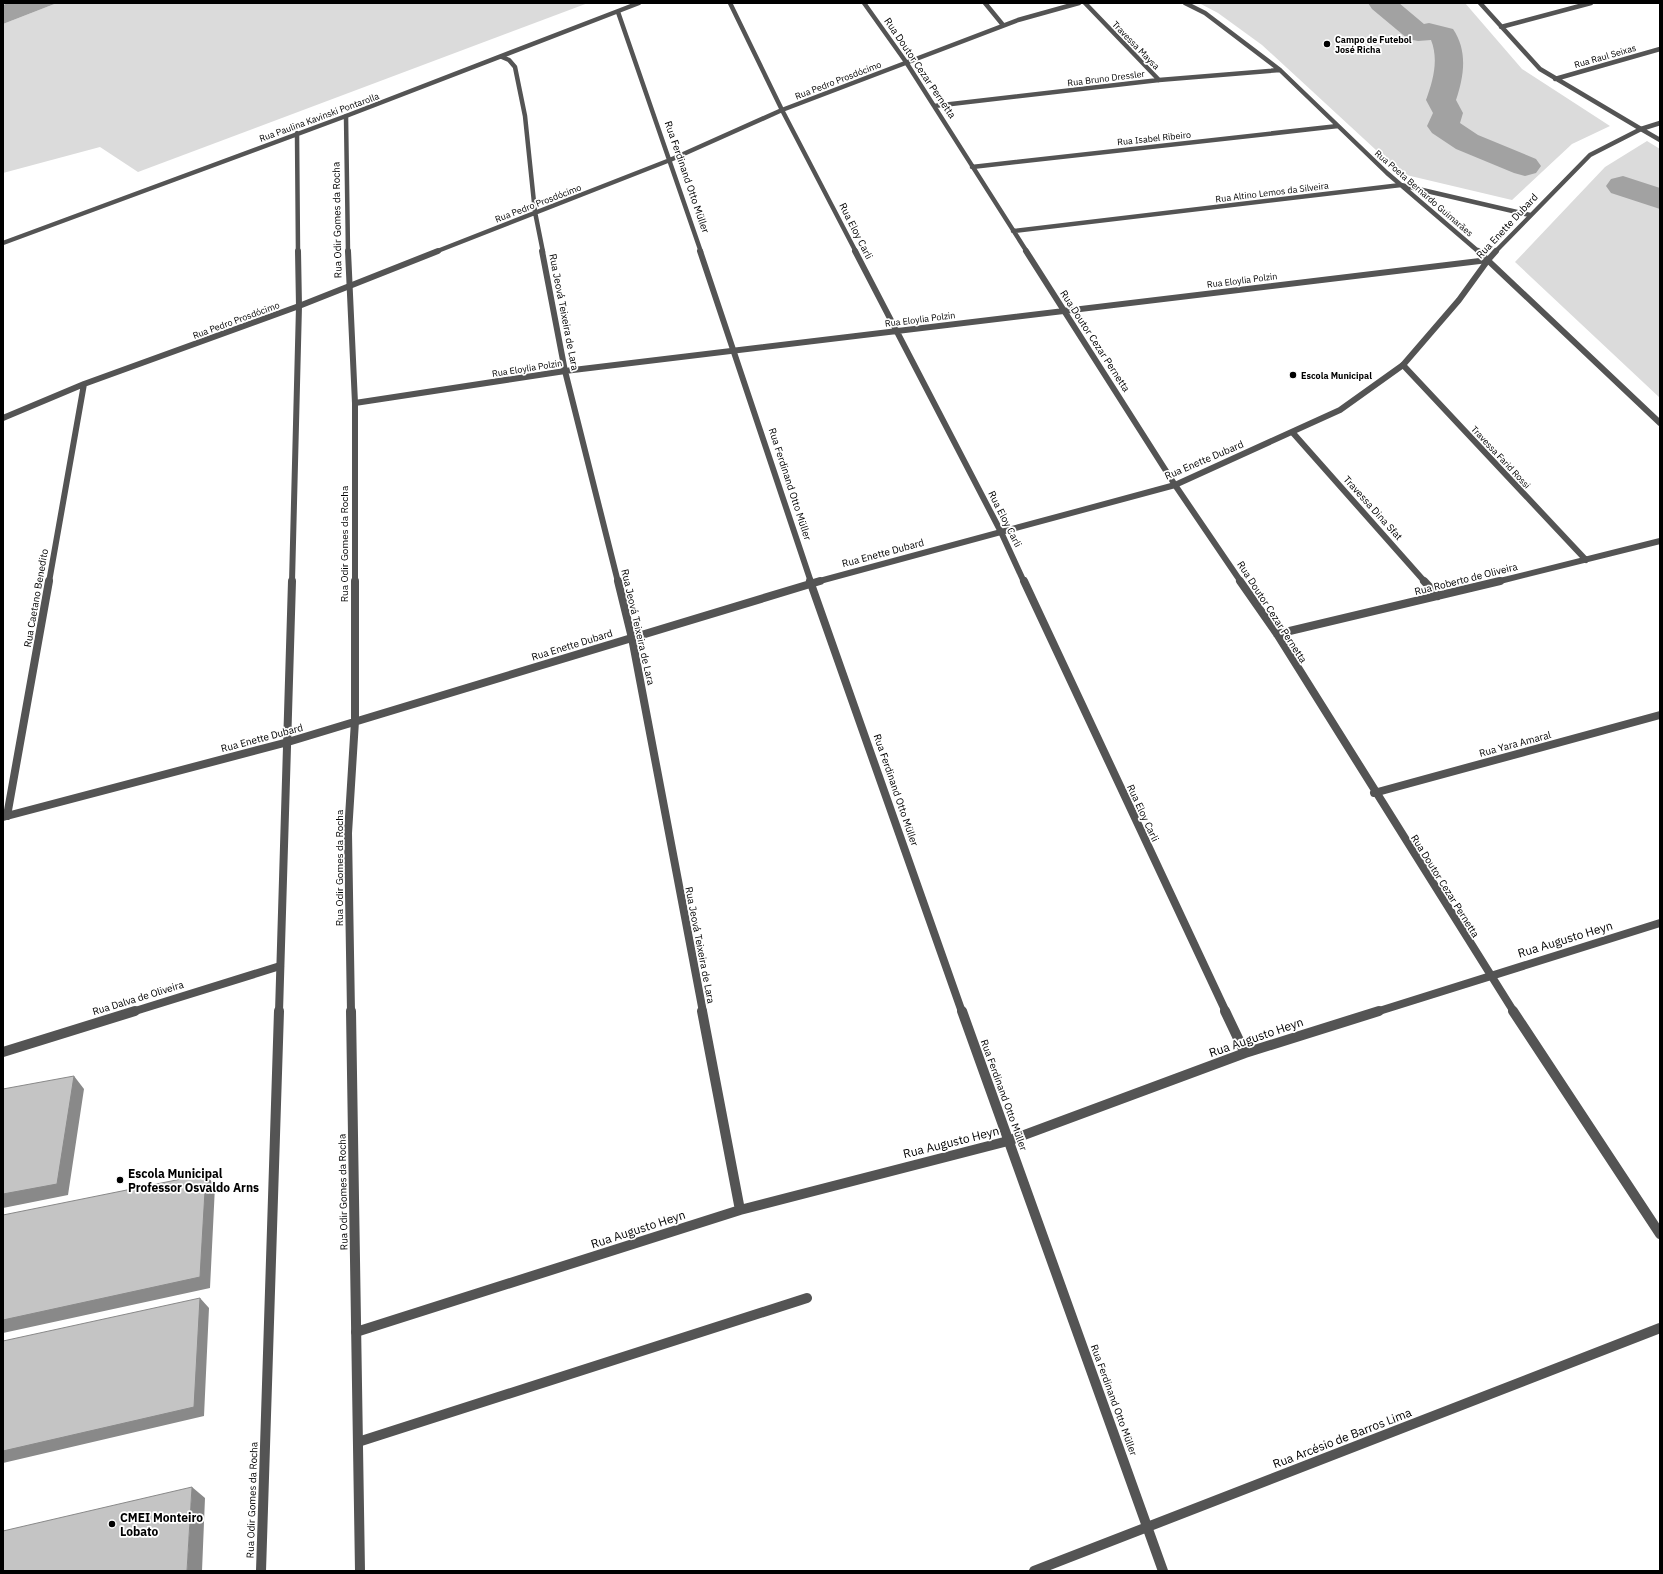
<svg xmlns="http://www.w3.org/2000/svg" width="1663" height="1574" font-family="'IBM Plex Sans',sans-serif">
	<rect width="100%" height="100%" fill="#fff"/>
	<path fill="#dbdbdb" d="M 57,3 L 588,3 L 138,172 L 100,147 L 3,173 L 3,24 Z
		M 1199,3 L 1465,3 L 1522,69 L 1610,126 L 1572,144 L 1512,200 L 1402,174 L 1262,45 L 1218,13 Z
		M 1647,141 L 1660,149 L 1660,398 L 1515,262 L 1605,167 Z"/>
	<path fill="#a2a2a2" d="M 8,3 L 57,3 L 3,24 L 3,5 Z"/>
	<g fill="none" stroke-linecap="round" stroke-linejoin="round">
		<path fill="#a2a2a2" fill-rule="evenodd" d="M 1368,3 L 1399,3 L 1424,24 L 1429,23 L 1453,29 C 1468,51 1464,76 1456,100 L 1463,113 L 1460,123 L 1478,135 L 1536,159 L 1541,166 L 1536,173 L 1525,176 L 1514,173 L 1456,149 L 1432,133 L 1427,126 L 1433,113 L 1426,100 C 1433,81 1439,60 1431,40 L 1418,41 L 1408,39 L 1372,9 Z
			M 1623,176 L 1660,188 L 1660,209 L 1611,193 L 1606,186 L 1611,179 Z"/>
		<path stroke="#545454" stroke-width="10" d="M 358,1442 L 807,1298"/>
		<path stroke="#545454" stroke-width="4.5" d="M 730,3 L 782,110 L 856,252
			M 864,3 L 906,62 L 1027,252
			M 985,3 L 1003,25
			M 1085,3 L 1159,80
			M 1185,3 L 1205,13 L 1280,70 L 1387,173 L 1479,252
			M 1480,3 L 1540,69 L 1641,129
			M 618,12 L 701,252
			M 1501,27 L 1591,3
			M 502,57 L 509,60 L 515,67 L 525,116 L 535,212 L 543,252
			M 1555,79 L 1660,49
			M 934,106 L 1159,80 L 1280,70
			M 346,116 L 639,3
			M 972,167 L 1338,126
			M 1013,231 L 1401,185 L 1530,215
			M 435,252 L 670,160 L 782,110 L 1018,20 L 1079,3"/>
		<path stroke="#545454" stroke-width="6" d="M 542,251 L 565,371 L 618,582
			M 700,251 L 811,582
			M 855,251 L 1001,532 L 1024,582
			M 1026,251 L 1175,485 L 1241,582
			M 1478,251 L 1660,423
			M 1403,365 L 1586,560
			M 355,403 L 565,371 L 1488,260
			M 3,418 L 84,384 L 299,306 L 438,251
			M 1293,433 L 1425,582
			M 49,582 L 84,384
			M 1496,582 L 1660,541"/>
		<path stroke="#545454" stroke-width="8" d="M 618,581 L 632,638 L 703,1012
			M 810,581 L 962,1012
			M 1024,581 L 1226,1012
			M 1240,581 L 1277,634 L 1514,1012
			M 1424,581 L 1438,596
			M 1277,634 L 1500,581
			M 1374,793 L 1660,715
			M 7,816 L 49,581
			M 132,1012 L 280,966
			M 1376,1012 L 1660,923"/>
		<path stroke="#545454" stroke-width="10" d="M 702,1011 L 740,1210
			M 962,1011 L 1163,1571
			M 1225,1011 L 1245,1053
			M 1513,1011 L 1660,1234
			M 3,1052 L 135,1011
			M 356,1332 L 740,1210 L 1008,1141 L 1245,1053 L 1379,1011
			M 1034,1571 L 1660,1328"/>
		<path stroke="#545454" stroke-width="4.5" d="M 1641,129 L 1660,140
			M 297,133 L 298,252
			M 3,243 L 346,116 L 348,252
			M 1495,252 L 1590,155 L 1641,129 L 1660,123"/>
		<path stroke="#545454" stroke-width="6" d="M 348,251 L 355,403 L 355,582
			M 292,582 L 299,306 L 298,251
			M 816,582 L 1175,485 L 1340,410 L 1403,365 L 1459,300 L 1488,260 L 1496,251"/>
		<path stroke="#545454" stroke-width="8" d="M 3,817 L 288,742 L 820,581
			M 279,1012 L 292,581
			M 351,1012 L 348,833 L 355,721 L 355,581"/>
		<path stroke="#545454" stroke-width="10" d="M 351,1011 L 360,1571
			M 261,1571 L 279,1011"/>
	</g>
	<path fill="#898989" d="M 74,1076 L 84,1089 L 68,1195 L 3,1208 L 3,1194 Z
		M 206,1174 L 215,1186 L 210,1288 L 3,1333 L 3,1320 Z
		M 200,1298 L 209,1308 L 204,1416 L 3,1463 L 3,1451 Z
		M 192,1487 L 205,1498 L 202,1571 L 187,1571 Z"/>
	<path fill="#c4c4c4" stroke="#898989" d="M 74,1076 L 57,1184 L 3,1194 L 3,1089 Z
		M 206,1174 L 200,1277 L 3,1320 L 3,1215 Z
		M 200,1298 L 194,1407 L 3,1451 L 3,1341 Z
		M 192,1487 L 187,1571 L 3,1571 L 3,1531 Z"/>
	<g fill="#000" stroke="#fff" stroke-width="1.5">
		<circle cx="1327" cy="44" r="4"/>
		<circle cx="1293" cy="375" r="4"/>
		<circle cx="120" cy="1180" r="4"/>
		<circle cx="112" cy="1524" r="4"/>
	</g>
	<g text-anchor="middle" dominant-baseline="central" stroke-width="3.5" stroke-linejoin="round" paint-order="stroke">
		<g font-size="9" font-weight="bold" fill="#000" stroke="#fff" text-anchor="start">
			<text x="1335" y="39">Campo de Futebol<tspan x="1335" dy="10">José Richa</tspan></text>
			<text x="1301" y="375">Escola Municipal</text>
		</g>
		<g font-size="9" fill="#000" stroke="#fff">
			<text transform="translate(1136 45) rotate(46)">Travessa Maysa</text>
			<text transform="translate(1605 56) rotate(-16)">Rua Raul Seixas</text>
			<text transform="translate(1106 78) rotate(-7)">Rua Bruno Dressler</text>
			<text transform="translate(838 80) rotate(-21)">Rua Pedro Prosdócimo</text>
			<text transform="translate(319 117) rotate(-20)">Rua Paulina Kavinski Pontarolla</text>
			<text transform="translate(1154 138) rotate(-6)">Rua Isabel Ribeiro</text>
			<text transform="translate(1272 192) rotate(-7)">Rua Altino Lemos da Silveira</text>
			<text transform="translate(1424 193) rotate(41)">Rua Poeta Bernardo Guimarães</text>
			<text transform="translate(538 203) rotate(-21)">Rua Pedro Prosdócimo</text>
			<text transform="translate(1242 280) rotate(-7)">Rua Eloylia Polzin</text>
			<text transform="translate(920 319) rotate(-7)">Rua Eloylia Polzin</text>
			<text transform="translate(236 320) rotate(-20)">Rua Pedro Prosdócimo</text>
			<text transform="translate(527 368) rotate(-9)">Rua Eloylia Polzin</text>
			<text transform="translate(1501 457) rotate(47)">Travessa Farid Rossi</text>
		</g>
		<g font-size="10" fill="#000" stroke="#fff">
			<text transform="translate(920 68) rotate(56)">Rua Doutor Cezar Pernetta</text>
			<text transform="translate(687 177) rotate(71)">Rua Ferdinand Otto Müller</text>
			<text transform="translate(337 220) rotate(-91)">Rua Odir Gomes da Rocha</text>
			<text transform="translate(1507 226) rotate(-47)">Rua Enette Dubard</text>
			<text transform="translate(856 231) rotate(63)">Rua Eloy Carli</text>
			<text transform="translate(564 312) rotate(79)">Rua Jeová Teixeira de Lara</text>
			<text transform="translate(1095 341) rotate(57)">Rua Doutor Cezar Pernetta</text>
			<text transform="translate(1204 460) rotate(-23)">Rua Enette Dubard</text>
			<text transform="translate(790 484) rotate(72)">Rua Ferdinand Otto Müller</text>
			<text transform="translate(1373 508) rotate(48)">Travessa Dina Sfat</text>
			<text transform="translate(1005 519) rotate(63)">Rua Eloy Carli</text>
			<text transform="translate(344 544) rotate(-90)">Rua Odir Gomes da Rocha</text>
			<text transform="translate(883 553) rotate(-15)">Rua Enette Dubard</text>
			<text transform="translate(1466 579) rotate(-14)">Rua Roberto de Oliveira</text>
			<text transform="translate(36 598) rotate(-80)">Rua Caetano Benedito</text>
			<text transform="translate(1272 612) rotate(57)">Rua Doutor Cezar Pernetta</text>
			<text transform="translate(638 627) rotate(77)">Rua Jeová Teixeira de Lara</text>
			<text transform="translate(572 645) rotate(-17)">Rua Enette Dubard</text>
			<text transform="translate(262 738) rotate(-15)">Rua Enette Dubard</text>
			<text transform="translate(1515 744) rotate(-15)">Rua Yara Amaral</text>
			<text transform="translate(896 790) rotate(71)">Rua Ferdinand Otto Müller</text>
			<text transform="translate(1143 813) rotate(65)">Rua Eloy Carli</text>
			<text transform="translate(339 868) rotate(-90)">Rua Odir Gomes da Rocha</text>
			<text transform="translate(1445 886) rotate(58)">Rua Doutor Cezar Pernetta</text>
			<text transform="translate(700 945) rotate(79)">Rua Jeová Teixeira de Lara</text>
			<text transform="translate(138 998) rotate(-17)">Rua Dalva de Oliveira</text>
			<text transform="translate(1004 1095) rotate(70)">Rua Ferdinand Otto Müller</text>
			<text transform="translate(343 1192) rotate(-91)">Rua Odir Gomes da Rocha</text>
			<text transform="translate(1114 1400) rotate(70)">Rua Ferdinand Otto Müller</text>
			<text transform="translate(252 1500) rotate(-88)">Rua Odir Gomes da Rocha</text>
		</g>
		<g font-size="12" fill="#000" stroke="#fff">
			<text transform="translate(1565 939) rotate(-17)">Rua Augusto Heyn</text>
			<text transform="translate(1256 1037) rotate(-19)">Rua Augusto Heyn</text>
			<text transform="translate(951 1142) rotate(-14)">Rua Augusto Heyn</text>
			<text transform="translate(638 1229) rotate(-18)">Rua Augusto Heyn</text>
			<text transform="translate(1342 1438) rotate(-21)">Rua Arcésio de Barros Lima</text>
		</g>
		<g font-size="12" font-weight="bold" fill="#000" stroke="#fff" text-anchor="start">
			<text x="128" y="1173">Escola Municipal<tspan x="128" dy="14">Professor Osvaldo Arns</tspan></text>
			<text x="120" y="1517">CMEI Monteiro<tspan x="120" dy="14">Lobato</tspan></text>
		</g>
	</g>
	<rect width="1663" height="1574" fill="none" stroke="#000000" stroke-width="8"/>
</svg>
